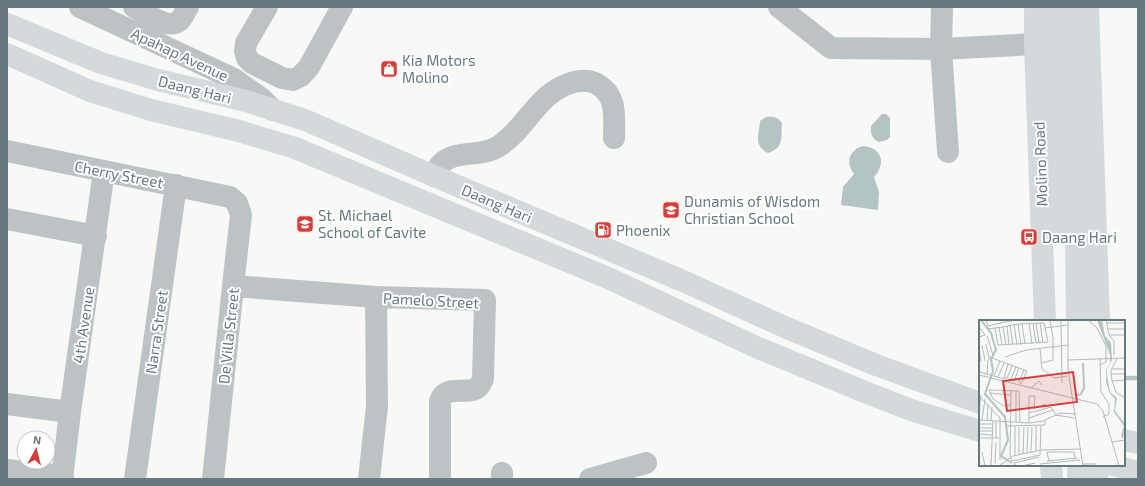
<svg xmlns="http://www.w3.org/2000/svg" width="1145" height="486" font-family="'Exo 2',sans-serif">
	<rect width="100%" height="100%" fill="#f8f8f6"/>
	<path fill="#b4c3c4" d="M 882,114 L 886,114 L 890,118 L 890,137 L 887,140 L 879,142 C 872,139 870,133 871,126 Z
		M 766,117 C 773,116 778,117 782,123 C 781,137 784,148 768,153 C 753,145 759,135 760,121 Z
		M 863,146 C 883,148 886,164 874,177 L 879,192 L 878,210 L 841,205 L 843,187 L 854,174 C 845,163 849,150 863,146 Z"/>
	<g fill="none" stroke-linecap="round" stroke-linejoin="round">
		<path stroke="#b4c3c4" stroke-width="4.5" d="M 1124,378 L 1138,378"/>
		<path stroke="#bdc3c5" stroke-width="22" d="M 80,7 L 234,79 L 262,99 L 273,110
			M 134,7 C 145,13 168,30 179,21 C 183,18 185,11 188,7
			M 267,7 L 246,43 L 245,51 L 247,58 L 252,63 L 282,78 L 293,80 L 301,76 L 309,67 L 342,7
			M 779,7 L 831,48 L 941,49 L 1035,44
			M 942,7 L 941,49 L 948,152
			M 7,151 L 230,197 L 237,203 L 241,215 L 233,286 L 213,479
			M 434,176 C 437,172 438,166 442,163 C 457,149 482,158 499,146 C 528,127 537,92 574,82 C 582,80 590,80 597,84 C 618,96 614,117 614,138
			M 7,219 L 96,236
			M 233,286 L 376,297
			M 7,404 L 70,412
			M 7,470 L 63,476
			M 502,473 L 502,479
			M 62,479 L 70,412 L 104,171
			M 135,479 L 176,185
			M 369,479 L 377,406 L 376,297 L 485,300 L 483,379 C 481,383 479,388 475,389 C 463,394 445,385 440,401 L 440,479
			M 590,479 L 646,463"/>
		<path stroke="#d4d9db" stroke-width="22" d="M 1037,7 L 1035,11 L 1035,44 L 1045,321
			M 1053,7 L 1057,228
			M 1073,7 L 1077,321
			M 1088,7 L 1099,321
			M 7,24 L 101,63 L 158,80 L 246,101 L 305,120 L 434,176 L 683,281 L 787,328 L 876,365 L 980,403
			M 7,54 L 90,91 L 151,110 L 239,131 L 295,148 L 608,278 L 756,347 L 865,392 L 911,410 L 980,431
			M 1124,440 L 1138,443
			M 1051,465 L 1052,479
			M 1078,465 L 1078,479
			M 1113,465 L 1138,472
			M 1097,479 L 1097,465"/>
	</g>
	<defs>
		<symbol id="shop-square" viewBox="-11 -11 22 22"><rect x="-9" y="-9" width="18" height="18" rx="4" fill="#d43e3b" stroke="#fff"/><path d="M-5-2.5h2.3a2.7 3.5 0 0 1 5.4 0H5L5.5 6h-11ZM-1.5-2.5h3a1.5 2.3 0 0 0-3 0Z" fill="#fff"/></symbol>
		<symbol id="school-square" viewBox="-11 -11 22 22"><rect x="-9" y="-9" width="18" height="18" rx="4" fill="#d43e3b" stroke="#fff"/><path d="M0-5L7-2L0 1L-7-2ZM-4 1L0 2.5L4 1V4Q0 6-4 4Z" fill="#fff"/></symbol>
		<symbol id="fuel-square" viewBox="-11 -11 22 22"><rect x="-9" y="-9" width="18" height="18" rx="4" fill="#d43e3b" stroke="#fff"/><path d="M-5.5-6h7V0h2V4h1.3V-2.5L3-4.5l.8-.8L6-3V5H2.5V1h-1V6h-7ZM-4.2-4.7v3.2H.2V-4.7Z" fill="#fff"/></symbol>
		<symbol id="bus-square" viewBox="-11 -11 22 22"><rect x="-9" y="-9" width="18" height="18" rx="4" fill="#d43e3b" stroke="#fff"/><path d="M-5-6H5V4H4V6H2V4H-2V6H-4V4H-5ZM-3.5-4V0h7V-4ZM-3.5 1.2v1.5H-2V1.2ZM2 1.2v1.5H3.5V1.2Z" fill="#fff"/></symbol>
	</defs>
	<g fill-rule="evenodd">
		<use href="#shop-square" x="379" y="59" width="20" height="20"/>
		<use href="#school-square" x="661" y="200" width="20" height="20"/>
		<use href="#school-square" x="295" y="214" width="20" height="20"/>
		<use href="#fuel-square" x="593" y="220" width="20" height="20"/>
		<use href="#bus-square" x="1019" y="227" width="20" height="20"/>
	</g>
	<g text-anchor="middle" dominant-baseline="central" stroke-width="4" stroke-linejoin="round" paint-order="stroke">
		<g font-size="15" fill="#66797e" stroke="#fff">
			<text transform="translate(180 54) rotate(25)">Apahap Avenue</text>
			<text transform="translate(195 89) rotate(14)">Daang Hari</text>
			<text transform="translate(1040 164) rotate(-92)">Molino Road</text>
			<text transform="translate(119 174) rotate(11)">Cherry Street</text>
			<text transform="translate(497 203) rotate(23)">Daang Hari</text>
			<text transform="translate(431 300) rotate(3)">Pamelo Street</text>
			<text transform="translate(83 325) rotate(-82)">4th Avenue</text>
			<text transform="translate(156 332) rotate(-82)">Narra Street</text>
			<text transform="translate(228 336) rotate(-84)">De Villa Street</text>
		</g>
		<g font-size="15" fill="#66797e" stroke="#fff" text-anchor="start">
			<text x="402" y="60">Kia Motors<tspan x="402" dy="17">Molino</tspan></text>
			<text x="684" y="201">Dunamis of Wisdom<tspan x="684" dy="17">Christian School</tspan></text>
			<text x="318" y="215">St. Michael<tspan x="318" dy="17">School of Cavite</tspan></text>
			<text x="616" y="230">Phoenix</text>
			<text x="1042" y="237">Daang Hari</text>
		</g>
	</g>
	<g transform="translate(979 320)">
		<rect width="146" height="146" fill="#f8f8f6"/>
		<path d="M 118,0 L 123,0 L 126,16 L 132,23 L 133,40 L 128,49 L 128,56 L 131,72 L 138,78 L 136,91 L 146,104 L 144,119 L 142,116 L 145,106 L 135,92 L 136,79 L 130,72 L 127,62 L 127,50 L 131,43 L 131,35 Z" fill="#b4c3c4"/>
		<path fill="none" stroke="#b4c3c4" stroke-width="2" d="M 2,0 L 12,13 L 17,30 L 12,39 L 14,51 L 6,74 L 26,97 L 29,120 L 22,136 L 33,143M 96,76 L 102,74 L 105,68 L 104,43"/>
		<path fill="none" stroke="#b1babb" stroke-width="1" d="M 7,0 L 9,6 L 35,0M 82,0 L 83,63M 89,0 L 89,50 L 104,146M 109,0 L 118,8 L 127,26 L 127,42 L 121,45M 127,0 L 130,15 L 135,21 L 135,35M 50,3 L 53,24M 54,3 L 57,23M 57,3 L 60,23M 61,3 L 64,23M 127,3 L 146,3M 35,4 L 38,25M 39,4 L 42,25M 43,4 L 46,24M 31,5 L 34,25M 28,6 L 30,25M 0,7 L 6,15 L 0,17M 20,7 L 23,25M 24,7 L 27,25M 66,8 L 89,5M 9,9 L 16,8 L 24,7 L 39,4 L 65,3 L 69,22 L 19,25 L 16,8M 129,9 L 146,9M 130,15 L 146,15M 8,16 L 14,35 L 9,40M 7,24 L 10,38M 3,25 L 6,41M 0,28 L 2,41M 61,29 L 63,49 L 75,58 L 88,56M 26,37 L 47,30 L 89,25M 13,38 L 16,39 L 21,41 L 40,48 L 48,51 L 42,64 L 40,62 L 45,50M 121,39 L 122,72 L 130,84 L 130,94 L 124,97M 138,39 L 132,50 L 133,61 L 137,72 L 146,78M 89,40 L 146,38M 62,43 L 74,40 L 74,18 L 71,0M 29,44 L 25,58 L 28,58 L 33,46M 37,47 L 32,59 L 35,61 L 40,48M 133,49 L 146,49M 0,52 L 25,59M 8,54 L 9,40M 132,54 L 146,54M 0,55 L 118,84 L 124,91 L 140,146M 15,56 L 21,41M 19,57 L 25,43M 133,61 L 146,60M 52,68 L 60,61 L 63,65M 32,71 L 31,136 L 33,141 L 61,135 L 62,105M 37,71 L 37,102M 10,73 L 32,75M 0,76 L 21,98 L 21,140M 32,85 L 25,86 L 14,79 L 10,70 L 40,71 L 41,102M 54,89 L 67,84M 0,93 L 2,75M 50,93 L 72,87 L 77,95M 77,95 L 95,98M 50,98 L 74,90M 0,100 L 50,103 L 64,101 L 81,93 L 97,94M 3,100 L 6,79M 8,101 L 9,84M 12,101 L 13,87M 50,103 L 50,76 L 56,76 L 55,89M 0,104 L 14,104M 28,106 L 66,105 L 66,100M 0,108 L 14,108M 0,111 L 13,111M 0,114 L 13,115M 0,118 L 20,118M 17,118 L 17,101M 133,122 L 146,120M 57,131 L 57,106M 3,132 L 6,146M 52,132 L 53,107M 48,133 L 49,107M 44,134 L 45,107M 36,135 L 36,106M 40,135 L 40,107M 68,141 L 99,138M 70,141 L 68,132 L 95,132 L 96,138M 16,143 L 17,122M 61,144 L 101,140M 104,144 L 117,144M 12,145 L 14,101M 20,146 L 34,136 L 62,130 L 102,129M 37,146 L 35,143 L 60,137M 43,146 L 56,143"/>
		<path fill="#d43e3b" fill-opacity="0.15" stroke="#d43e3b" stroke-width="2" d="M 94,52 L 98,82 L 28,91 L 24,61 Z"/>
		<rect width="146" height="146" fill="none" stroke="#66797e" stroke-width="2"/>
	</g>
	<rect width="1145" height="486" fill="none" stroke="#66797e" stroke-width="16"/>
	<g transform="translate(36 450) rotate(7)"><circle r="19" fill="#ffffff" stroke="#c2c9cb"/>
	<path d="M0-3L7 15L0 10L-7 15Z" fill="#d43e3b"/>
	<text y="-6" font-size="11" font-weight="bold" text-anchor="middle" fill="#66797e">N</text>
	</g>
</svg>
